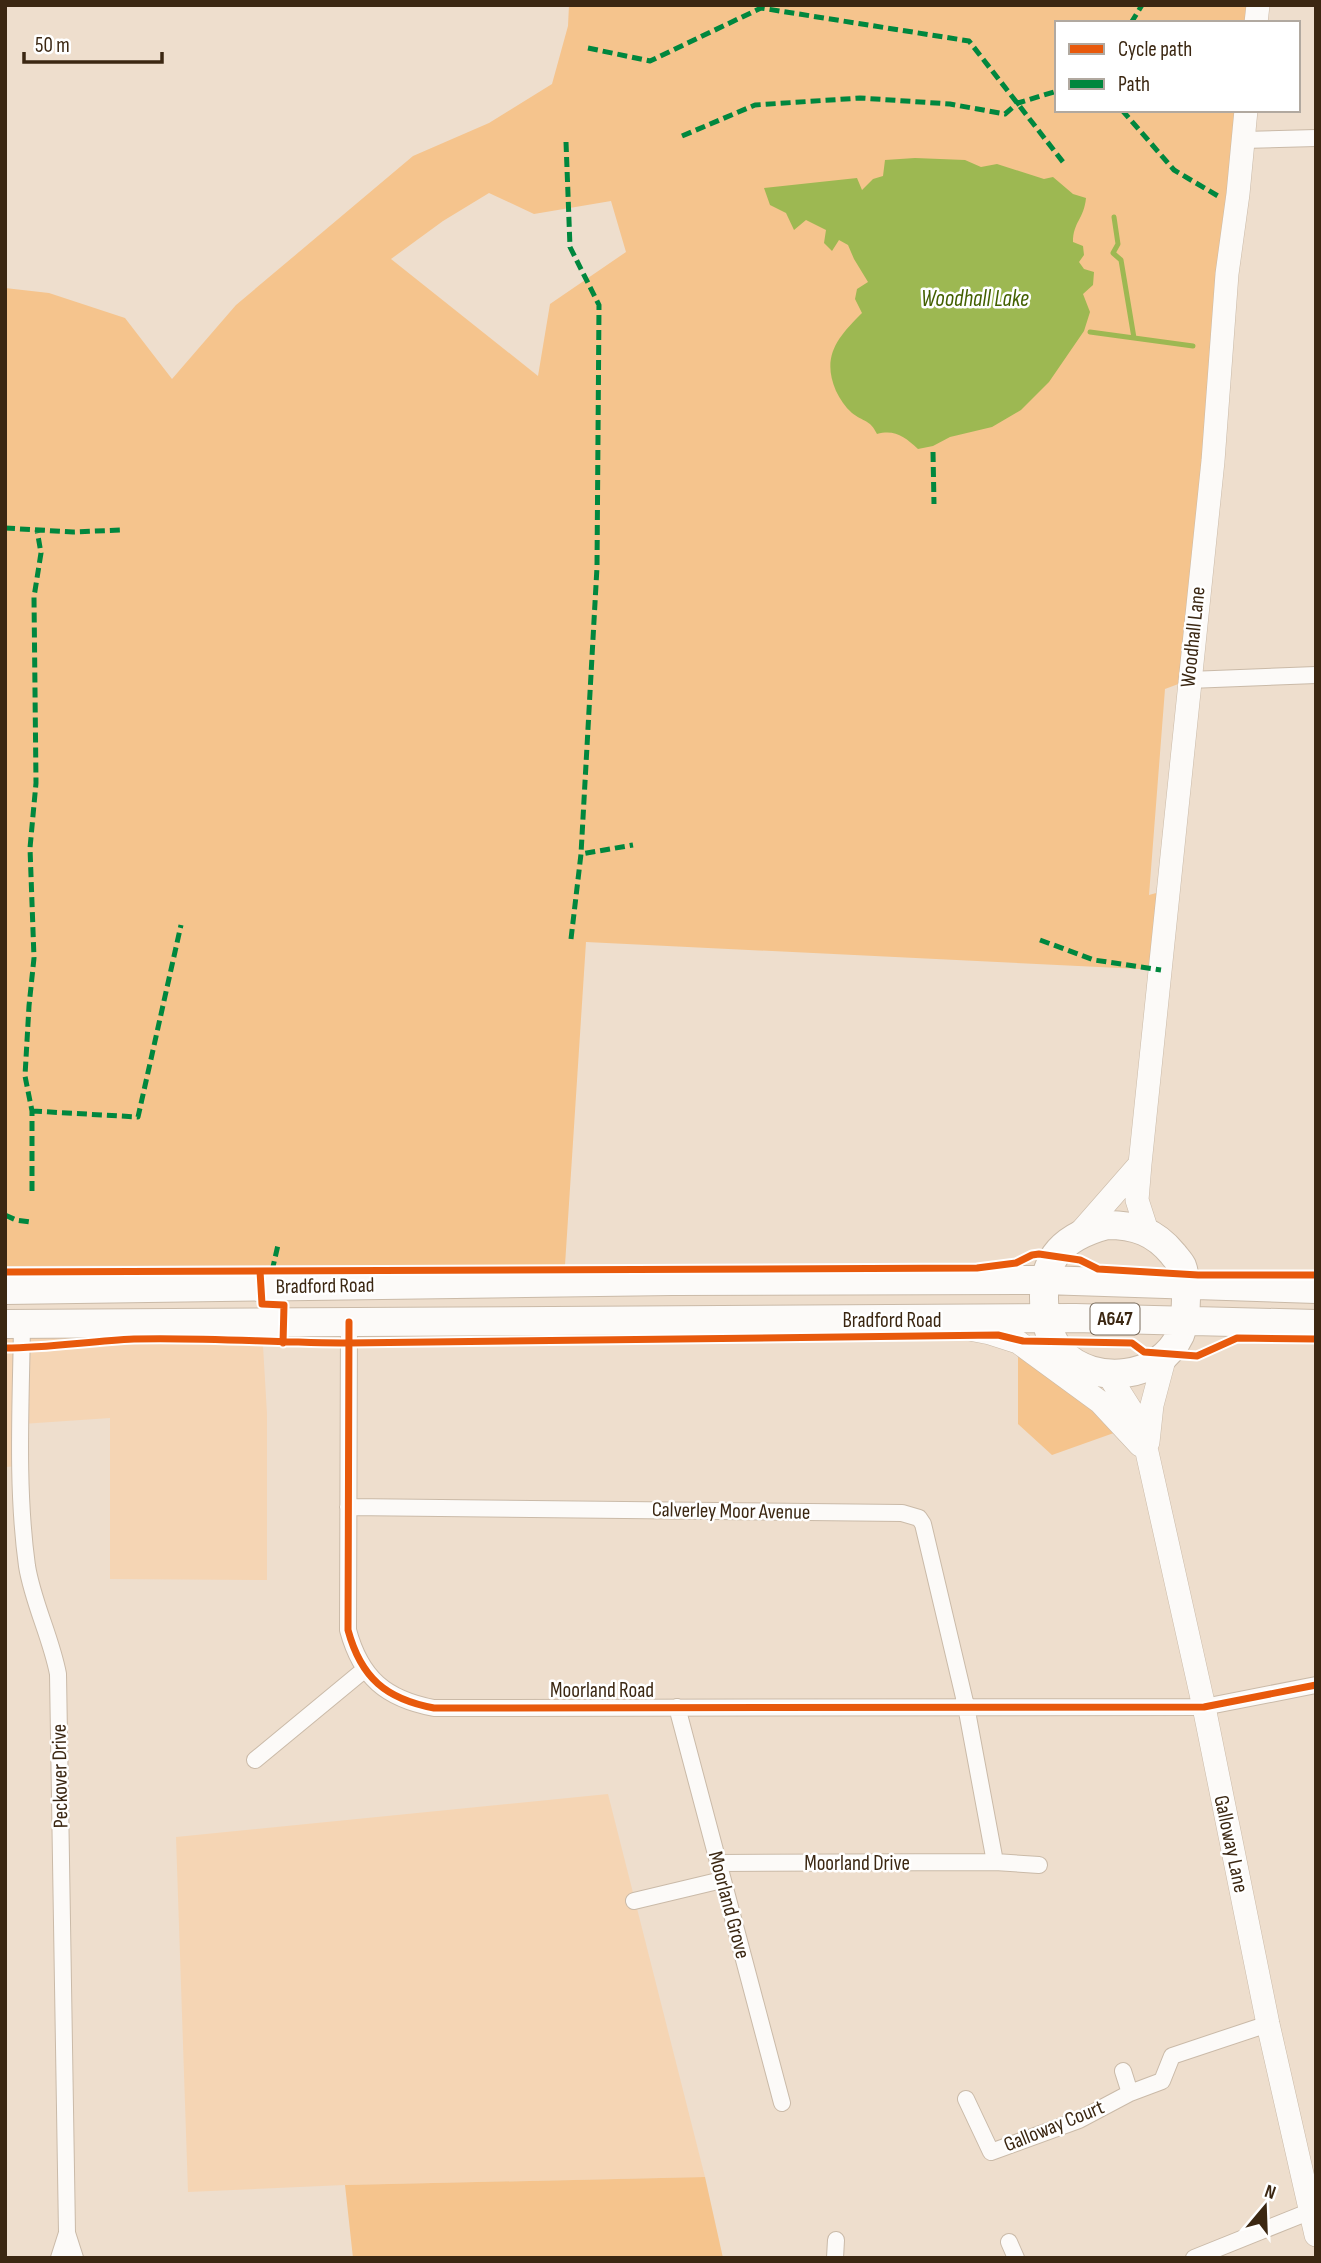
<svg xmlns="http://www.w3.org/2000/svg" width="1321" height="2263" font-family="'Sofia Sans Condensed',sans-serif">
	<rect width="100%" height="100%" fill="#eedecd"/>
	<path fill="#f5d5b4" d="M 266,1321 L 263,1346 L 267,1414 L 267,1580 L 110,1579 L 110,1418 L 22,1424 L 21,1466 L 5,1467 L 5,1324 Z
		M 608,1794 L 705,2177 L 345,2185 L 188,2192 L 176,1837 Z"/>
	<path fill="#f5c48d" fill-rule="evenodd" d="M 569,5 L 1258,5 L 1256,23 L 1057,23 L 1057,110 L 1246,110 L 1189,680 L 1165,689 L 1149,895 L 1167,890 L 1161,970 L 586,942 L 565,1265 L 5,1266 L 5,288 L 49,293 L 125,318 L 172,379 L 236,305 L 413,156 L 489,123 L 552,84 L 568,26 ZM 489,193 L 534,214 L 611,201 L 626,252 L 550,304 L 538,376 L 391,259 L 443,221 Z
		M 1018,1342 L 1125,1429 L 1052,1455 L 1018,1424 Z
		M 705,2177 L 723,2258 L 353,2258 L 345,2185 Z"/>
	<path fill="#9db852" d="M 915,158 L 965,160 L 981,167 L 997,164 L 1044,179 L 1053,177 L 1073,194 L 1086,198 C 1084,219 1073,222 1073,242 L 1083,246 L 1084,255 L 1079,262 L 1084,269 L 1094,272 L 1093,285 L 1083,294 L 1090,312 L 1084,331 L 1049,382 L 1021,410 L 992,427 L 950,437 L 933,446 L 918,449 C 905,437 895,429 877,434 C 870,419 863,422 852,413 C 845,407 840,399 836,391 C 821,356 838,337 862,313 L 855,299 L 857,289 L 868,282 L 854,259 L 848,245 L 839,240 L 832,251 L 824,243 L 826,230 L 806,220 L 794,230 L 786,213 L 770,205 L 764,188 L 857,178 L 862,190 L 873,179 L 883,176 L 885,160 Z"/>
	<g fill="none" stroke-linecap="round" stroke-linejoin="round">
		<path stroke="#9db852" stroke-width="5" d="M 1114,217 L 1118,244 L 1113,253 L 1121,260 L 1134,338
			M 1090,332 L 1193,346"/>
		<defs>
			<path id="street" d="M 1243,140 L 1316,138
				M 1189,680 L 1316,675
				M 349,1322 L 348,1630 C 361,1678 386,1699 434,1708 L 1204,1707 L 1316,1685
				M 22,1324 C 21,1404 16,1486 27,1566 C 33,1603 51,1637 58,1674 L 67,2233 L 75,2258
				M 348,1507 L 902,1513 L 919,1518 L 923,1524 L 966,1706 L 995,1862 L 719,1863
				M 677,1707 L 782,2103
				M 255,1760 L 364,1670
				M 995,1862 L 1039,1865
				M 634,1901 L 722,1880
				M 1123,2071 L 1130,2093
				M 966,2099 L 991,2152 L 1079,2120 L 1130,2093 L 1162,2081 L 1172,2056 L 1268,2024
				M 1009,2242 L 1016,2258
				M 59,2258 L 67,2233
				M 835,2258 L 836,2240
				M 1194,2258 L 1311,2211"/>
			<path id="secondary" d="M 1256,23 L 1258,5
				M 1147,1231 L 1137,1200 L 1140,1164 L 1213,461 L 1227,274 L 1238,194 L 1246,110
				M 1077,1236 L 1140,1164
				M 959,1327 L 990,1333 L 1018,1342 L 1100,1402 L 1140,1445
				M 1108,1374 L 1134,1415 L 1147,1452 L 1204,1707 L 1268,2024 L 1316,2235
				M 1148,1442 L 1152,1405 L 1165,1356"/>
			<path id="highway" d="M 1107,1225 C 1135,1225 1155,1232 1173,1254 C 1176,1258 1180,1262 1182,1266 C 1186,1276 1185,1288 1186,1298 C 1186,1311 1185,1323 1180,1335 C 1160,1379 1095,1386 1062,1353 C 1052,1342 1047,1327 1045,1314 C 1039,1263 1058,1238 1107,1225 Z
				M 5,1290 L 672,1281 L 1044,1280 L 1316,1289
				M 5,1324 L 1075,1318 L 1316,1324"/>
		</defs>
		<use href="#street" stroke="#cabaa8" stroke-width="18"/>
		<use href="#secondary" stroke="#cabaa8" stroke-width="24"/>
		<use href="#highway" stroke="#cabaa8" stroke-width="30"/>
		<use href="#street" stroke="#fcfaf8" stroke-width="16"/>
		<use href="#secondary" stroke="#fcfaf8" stroke-width="23"/>
		<use href="#highway" stroke="#fcfaf8" stroke-width="28"/>
		<path stroke="#00873e" stroke-width="5" stroke-dasharray="10 5" stroke-linecap="butt" d="M 1131,23 L 1142,5
			M 588,48 L 650,61 L 761,8 L 969,41 L 1063,162
			M 1122,110 L 1174,170 L 1218,196
			M 682,136 L 755,105 L 860,98 L 950,104 L 1005,114 L 1018,103 L 1057,91
			M 566,142 L 570,247 L 599,305 L 597,567 L 581,854
			M 933,452 L 934,504
			M 5,528 L 73,532 L 122,530
			M 571,939 L 581,854 L 633,845
			M 1040,940 L 1094,960 L 1161,970
			M 32,1111 L 138,1117 L 181,925
			M 32,1191 L 32,1111 L 25,1076 L 29,1006 L 34,958 L 30,848 L 36,783 L 34,597 L 41,553 L 37,530
			M 5,1215 L 16,1220 L 30,1222
			M 272,1271 L 278,1245"/>
		<defs>
			<path id="cycleway" d="M 260,1271 L 262,1304 L 284,1305 L 283,1343
				M 5,1272 L 977,1268 L 1016,1263 L 1032,1255 L 1039,1254 L 1080,1260 L 1098,1269 L 1198,1275 L 1316,1275
				M 349,1322 L 348,1630 C 361,1678 386,1699 434,1708 L 1204,1707 L 1316,1685
				M 5,1348 C 48,1348 91,1341 134,1339 C 206,1337 277,1343 349,1343 L 998,1335 L 1023,1341 L 1132,1343 L 1144,1352 L 1197,1356 L 1237,1338 L 1316,1339"/>
		</defs>
		<use href="#cycleway" stroke="#fff" stroke-width="11"/>
		<use href="#cycleway" stroke="#e8590c" stroke-width="7"/>
	</g>
	<g text-anchor="middle" dominant-baseline="central" stroke-width="5" stroke-linejoin="round" paint-order="stroke">
		<rect fill="#fff" stroke="#766859" stroke-width="2" x="1090.5" y="1303.5" width="49" height="31" rx="5"/>
		<g font-size="19" font-weight="bold" fill="#3b2712">
			<text x="1115" y="1319">A647</text>
		</g>
		<g font-size="21" fill="#3b2712" stroke="#fff">
			<text transform="translate(1193 637) rotate(-84)">Woodhall Lane</text>
			<text transform="translate(325 1286) rotate(-1)">Bradford Road</text>
			<text x="892" y="1320">Bradford Road</text>
			<text transform="translate(731 1511) rotate(1)">Calverley Moor Avenue</text>
			<text x="602" y="1690">Moorland Road</text>
			<text transform="translate(60 1776) rotate(-91)">Peckover Drive</text>
			<text transform="translate(1231 1844) rotate(78)">Galloway Lane</text>
			<text x="857" y="1863">Moorland Drive</text>
			<text transform="translate(729 1905) rotate(75)">Moorland Grove</text>
			<text transform="translate(1054 2126) rotate(-22)">Galloway Court</text>
		</g>
		<g font-size="23" font-style="italic" fill="#436000" stroke="#fff">
			<text x="975" y="299">Woodhall Lake</text>
		</g>
	</g>
	<rect width="1321" height="2263" fill="none" stroke="#3b2712" stroke-width="14"/>
	<rect x="1055" y="21" width="245" height="91" fill="#ffffff" stroke="#b1a9a0" stroke-width="2"/>
	<rect x="1069" y="44" width="35" height="10" fill="#e8590c" stroke="#b1a9a0" stroke-width="2"/>
	<text x="1118" y="56" font-size="21" fill="#3b2712">Cycle path</text>
	<rect x="1069" y="79" width="35" height="10" fill="#00873e" stroke="#b1a9a0" stroke-width="2"/>
	<text x="1118" y="91" font-size="21" fill="#3b2712">Path</text>
	<g transform="translate(1265 2207) rotate(19)" stroke="#ffffff" stroke-width="5" paint-order="stroke">
	<path d="M0-5L12 26L0 18L-12 26Z" fill="#3b2712"/>
	<text y="-10" font-size="19" font-weight="bold" text-anchor="middle" fill="#3b2712">N</text>
	</g>
	<path d="M24 52v10h138v-10" fill="none" stroke="#3b2712" stroke-width="3.5"/>
	<text x="35" y="52" font-size="21" fill="#3b2712" stroke="#ffffff" stroke-width="5" paint-order="stroke">50 m</text>
</svg>
